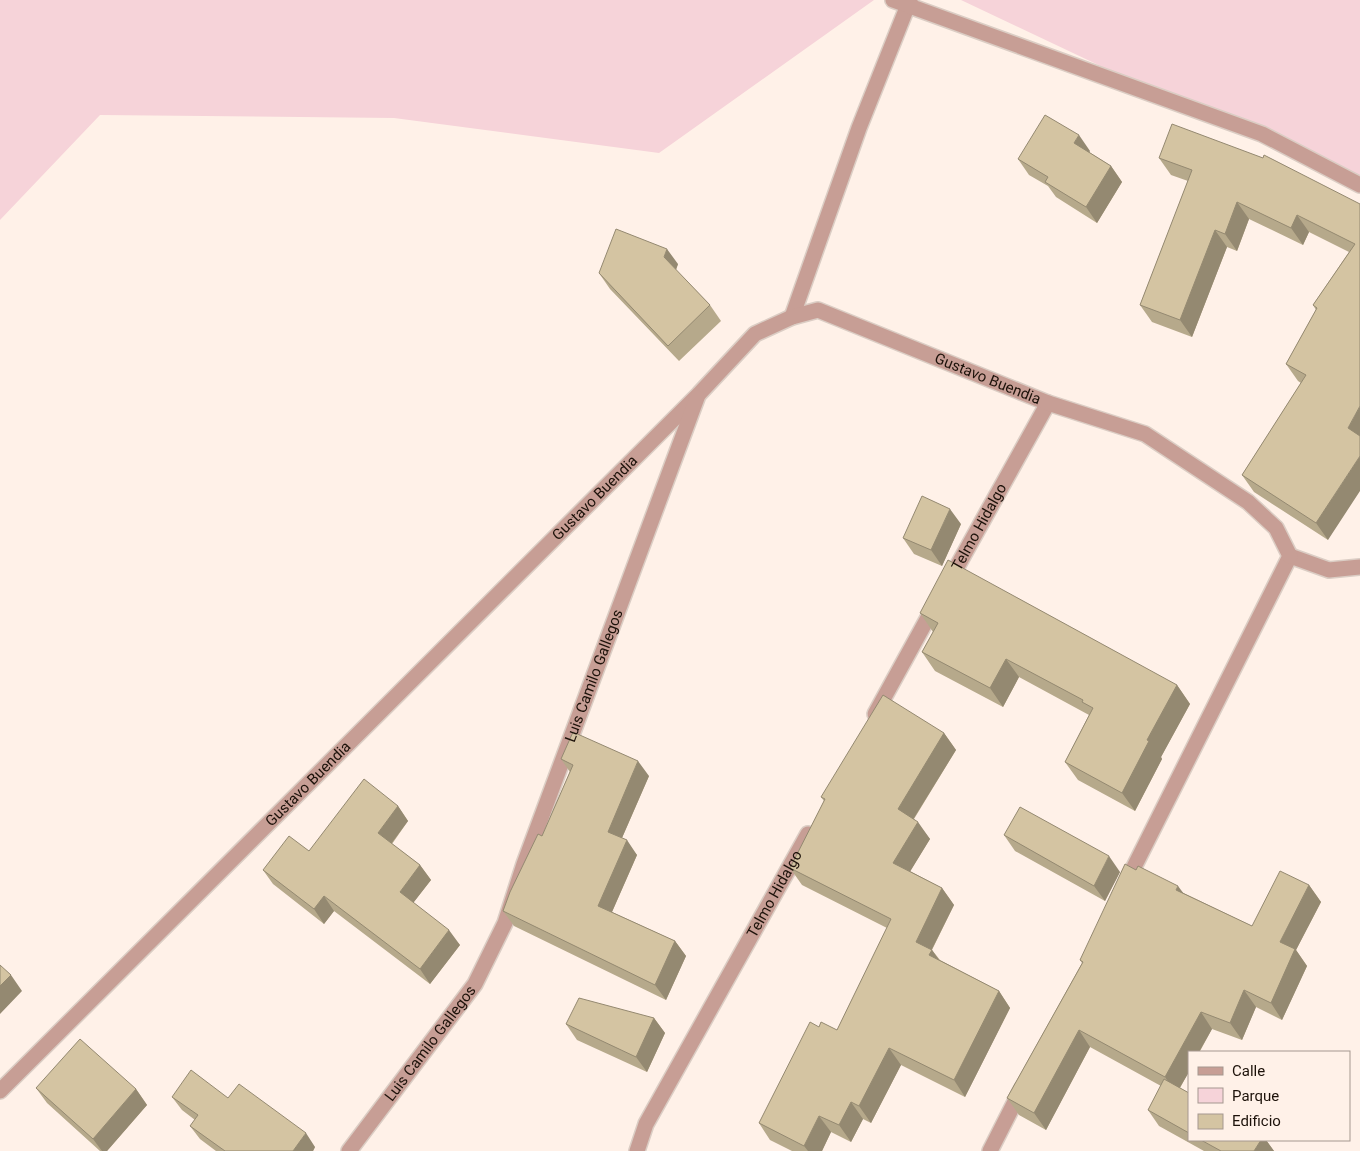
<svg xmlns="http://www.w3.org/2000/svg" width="1360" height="1151" font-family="Roboto,sans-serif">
	<rect width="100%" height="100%" fill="#fff1e8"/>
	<path fill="#f6d3d9" d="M 0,0 L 874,0 L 659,153 L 394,118 L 100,115 L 0,220 Z
		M 961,0 L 1360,0 L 1360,189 Z"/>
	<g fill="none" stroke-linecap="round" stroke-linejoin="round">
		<defs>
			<path id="service" d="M 792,317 L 859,128 L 910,0"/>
			<g id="minor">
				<path d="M 893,0 L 1262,134 L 1360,185"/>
				<path d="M 1290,556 L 1329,570 L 1360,567"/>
				<path id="s1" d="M 948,583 L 1048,403"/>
				<path d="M 875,714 L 935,605"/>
				<path d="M 1124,887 L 1290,556"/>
				<path id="s2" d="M 0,1091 L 699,394 L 755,334 L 792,317 L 818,310 L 1048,403 L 1145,434 L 1248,502 L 1276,528 L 1290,556"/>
				<path id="s3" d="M 349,1151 L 475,984 L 505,923 L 524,864 L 697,398"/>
				<path id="s4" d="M 637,1151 L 646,1124 L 808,834"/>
				<path d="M 990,1151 L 1022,1088"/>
			</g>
		</defs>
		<use href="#service" stroke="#dbcdc4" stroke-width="18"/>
		<use href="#minor" stroke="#dbcdc4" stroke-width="18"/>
		<use href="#service" stroke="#c79e95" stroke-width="15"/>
		<use href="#minor" stroke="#c79e95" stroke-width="15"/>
	</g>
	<path fill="#b6a98b" d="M 1090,151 L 1089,152 L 1111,166 L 1122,182 L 1097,223 L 1056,197 L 1048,186 L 1029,175 L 1018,159 Z
		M 1159,158 L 1360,204 L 1328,540 L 1254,492 L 1242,475 L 1301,383 L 1298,381 L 1286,364 L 1316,310 L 1313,305 L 1349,252 L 1309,232 L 1303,245 L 1249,219 L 1237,251 L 1227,247 L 1192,337 L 1152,322 L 1140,305 L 1188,181 L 1171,175 Z
		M 678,264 L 676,270 L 710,305 L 721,321 L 679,361 L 610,289 L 599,273 Z
		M 961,524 L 942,566 L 914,554 L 903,538 Z
		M 920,613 L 1177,685 L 1190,704 L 1161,757 L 1162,759 L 1135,811 L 1078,780 L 1065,762 L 1089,715 L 1019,677 L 1003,707 L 935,671 L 922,652 L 933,632 Z
		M 944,733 L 956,750 L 914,819 L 930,839 L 910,871 L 942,888 L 954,905 L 932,950 L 940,960 L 999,991 L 1010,1008 L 965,1097 L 901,1065 L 871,1123 L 863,1119 L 851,1142 L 831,1132 L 822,1151 L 792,1151 L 770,1140 L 759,1123 L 819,1027 L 837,1030 L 887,928 L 802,885 L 790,868 L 824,801 L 821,797 Z
		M 561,759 L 649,776 L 622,838 L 637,855 L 612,912 L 675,941 L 686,956 L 666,1000 L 514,926 L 503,911 L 542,836 L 570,772 Z
		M 398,806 L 408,821 L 392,844 L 420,865 L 431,880 L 413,903 L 460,945 L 430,984 L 334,911 L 324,924 L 273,884 L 263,870 L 309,851 Z
		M 1004,835 L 1120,872 L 1105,901 L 1015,851 Z
		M 1136,870 L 1252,926 L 1309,885 L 1321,902 L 1296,950 L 1307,966 L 1282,1020 L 1256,1007 L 1242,1040 L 1212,1029 L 1180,1088 L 1189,1093 L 1189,1140 L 1266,1140 L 1274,1151 L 1204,1151 L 1159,1126 L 1148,1110 L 1161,1086 L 1090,1047 L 1046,1130 L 1019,1115 L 1007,1098 L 1082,963 L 1080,960 Z
		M 654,1018 L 665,1033 L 647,1072 L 577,1040 L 566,1024 Z
		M 36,1088 L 136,1089 L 147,1105 L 107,1151 L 100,1151 L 47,1103 Z
		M 172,1097 L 228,1098 L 315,1147 L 313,1151 L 216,1151 L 200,1139 L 190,1126 L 195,1120 L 182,1110 Z"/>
	<path fill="#948971" d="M 1079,135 L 1090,151 L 1085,159 L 1074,143 Z
		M 1111,166 L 1122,182 L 1097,223 L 1086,207 Z
		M 1237,202 L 1249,219 L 1237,251 L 1225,234 Z
		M 1297,215 L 1309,232 L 1303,245 L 1291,228 Z
		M 1215,230 L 1227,247 L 1192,337 L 1180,320 Z
		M 667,249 L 678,264 L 675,272 L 664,257 Z
		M 1360,406 L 1360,445 L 1348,428 Z
		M 1360,456 L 1360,491 L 1328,540 L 1316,523 Z
		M 950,509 L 961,524 L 942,566 L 931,550 Z
		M 1006,659 L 1019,677 L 1003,707 L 990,688 Z
		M 1177,685 L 1190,704 L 1161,757 L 1162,759 L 1135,811 L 1122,793 L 1147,740 Z
		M 944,733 L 956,750 L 909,826 L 898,809 Z
		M 638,761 L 649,776 L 618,847 L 608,832 Z
		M 398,806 L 408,821 L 388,848 L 378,833 Z
		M 918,822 L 930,839 L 905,880 L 893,863 Z
		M 627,840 L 637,855 L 608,921 L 598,906 Z
		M 1109,856 L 1120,872 L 1105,901 L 1094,886 Z
		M 420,865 L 431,880 L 410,907 L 400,892 Z
		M 1309,885 L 1321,902 L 1296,950 L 1307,966 L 1282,1020 L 1271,1003 L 1280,942 Z
		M 1178,886 L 1190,902 L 1176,890 Z
		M 942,888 L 954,905 L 927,959 L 916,942 Z
		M 324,896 L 334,911 L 324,924 L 314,909 Z
		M 449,930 L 460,945 L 430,984 L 420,969 Z
		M 675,941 L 686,956 L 666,1000 L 655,985 Z
		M 932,950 L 944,967 L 929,955 Z
		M 11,975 L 22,991 L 0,1014 L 0,986 Z
		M 1244,990 L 1256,1007 L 1242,1040 L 1230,1023 Z
		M 999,991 L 1010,1008 L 965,1097 L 954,1080 Z
		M 1201,1012 L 1212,1029 L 1199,1052 L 1189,1052 L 1189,1072 L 1176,1094 L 1165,1077 Z
		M 654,1018 L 665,1033 L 647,1072 L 636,1057 Z
		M 1079,1030 L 1090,1047 L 1046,1130 L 1034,1113 Z
		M 889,1048 L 901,1065 L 871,1123 L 859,1106 Z
		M 136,1089 L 147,1105 L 107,1151 L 102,1151 L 93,1139 Z
		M 851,1102 L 863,1119 L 851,1142 L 839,1125 Z
		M 819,1116 L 831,1132 L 822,1151 L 808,1151 L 804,1146 Z
		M 306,1133 L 315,1147 L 313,1151 L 293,1151 Z
		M 1261,1140 L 1266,1140 L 1274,1151 L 1254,1151 Z"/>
	<path fill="#d4c4a2" stroke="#948971" d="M 1045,115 L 1079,135 L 1074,143 L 1111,166 L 1086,207 L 1045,182 L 1048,177 L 1018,159 Z
		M 1172,124 L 1263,158 L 1264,155 L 1360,204 L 1360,406 L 1348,428 L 1360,436 L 1360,456 L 1316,523 L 1242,475 L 1306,375 L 1286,364 L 1317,308 L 1313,305 L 1355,244 L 1297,215 L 1291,228 L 1237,202 L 1225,234 L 1215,230 L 1180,320 L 1140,305 L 1192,170 L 1159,158 Z
		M 616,229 L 667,249 L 664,257 L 710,305 L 668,346 L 599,273 Z
		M 922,496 L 950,509 L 931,550 L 903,538 Z
		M 948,560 L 1177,685 L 1147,740 L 1149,741 L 1122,793 L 1065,762 L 1093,708 L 1082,702 L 1083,700 L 1006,659 L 990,688 L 922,652 L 938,623 L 920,613 Z
		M 883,695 L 944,733 L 898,809 L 918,822 L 893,863 L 942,888 L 916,942 L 932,950 L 929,955 L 999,991 L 954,1080 L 889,1048 L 859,1106 L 851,1102 L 839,1125 L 819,1116 L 804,1146 L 759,1123 L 810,1022 L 819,1027 L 821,1022 L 837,1030 L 891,919 L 790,868 L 825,799 L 821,797 Z
		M 573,732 L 638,761 L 608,832 L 627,840 L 598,906 L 675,941 L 655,985 L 503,911 L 510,892 L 538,834 L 542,836 L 573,765 L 561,759 Z
		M 364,779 L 398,806 L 378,833 L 420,865 L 400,892 L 449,930 L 420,969 L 324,896 L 314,909 L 263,870 L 289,836 L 309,851 Z
		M 1020,807 L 1109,856 L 1094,886 L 1004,835 Z
		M 1125,864 L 1136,870 L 1138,866 L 1178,886 L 1176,890 L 1252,926 L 1280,871 L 1309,885 L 1280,942 L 1295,949 L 1271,1003 L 1244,990 L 1230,1023 L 1201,1012 L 1165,1077 L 1079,1030 L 1034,1113 L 1007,1098 L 1083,962 L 1080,960 Z
		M 0,965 L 11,975 L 0,986 Z
		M 579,998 L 654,1018 L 636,1057 L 566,1024 Z
		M 80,1039 L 136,1089 L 93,1139 L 36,1088 Z
		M 191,1070 L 228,1098 L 239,1084 L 306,1133 L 293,1151 L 225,1151 L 190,1126 L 198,1115 L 172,1097 Z
		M 1164,1079 L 1189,1093 L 1189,1133 L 1148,1110 Z
		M 1201,1140 L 1261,1140 L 1254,1151 L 1221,1151 Z"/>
	<g text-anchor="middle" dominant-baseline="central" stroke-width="4" stroke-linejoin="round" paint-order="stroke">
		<g font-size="15" fill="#1d120a" stroke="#fff1e8">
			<text stroke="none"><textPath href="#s2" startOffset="1320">Gustavo Buendia</textPath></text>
			<text stroke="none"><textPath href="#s2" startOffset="840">Gustavo Buendia</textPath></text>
			<text stroke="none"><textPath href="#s1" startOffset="64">Telmo Hidalgo</textPath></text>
			<text stroke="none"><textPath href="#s3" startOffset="540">Luis Camilo Gallegos</textPath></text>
			<text stroke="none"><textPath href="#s2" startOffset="435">Gustavo Buendia</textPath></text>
			<text stroke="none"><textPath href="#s4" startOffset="292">Telmo Hidalgo</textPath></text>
			<text stroke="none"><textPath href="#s3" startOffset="135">Luis Camilo Gallegos</textPath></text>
		</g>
	</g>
	<rect x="1188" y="1051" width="162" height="90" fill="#fff1e8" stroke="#a5988f"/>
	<rect x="1198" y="1067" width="25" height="8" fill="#c79e95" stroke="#a5988f"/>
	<text x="1232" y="1076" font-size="15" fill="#1d120a">Calle</text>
	<rect x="1198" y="1088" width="25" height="15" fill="#f6d3d9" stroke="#a5988f"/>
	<text x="1232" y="1101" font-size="15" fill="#1d120a">Parque</text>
	<rect x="1198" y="1114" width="25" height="15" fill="#d4c4a2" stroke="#a5988f"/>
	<text x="1232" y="1126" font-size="15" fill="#1d120a">Edificio</text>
</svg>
